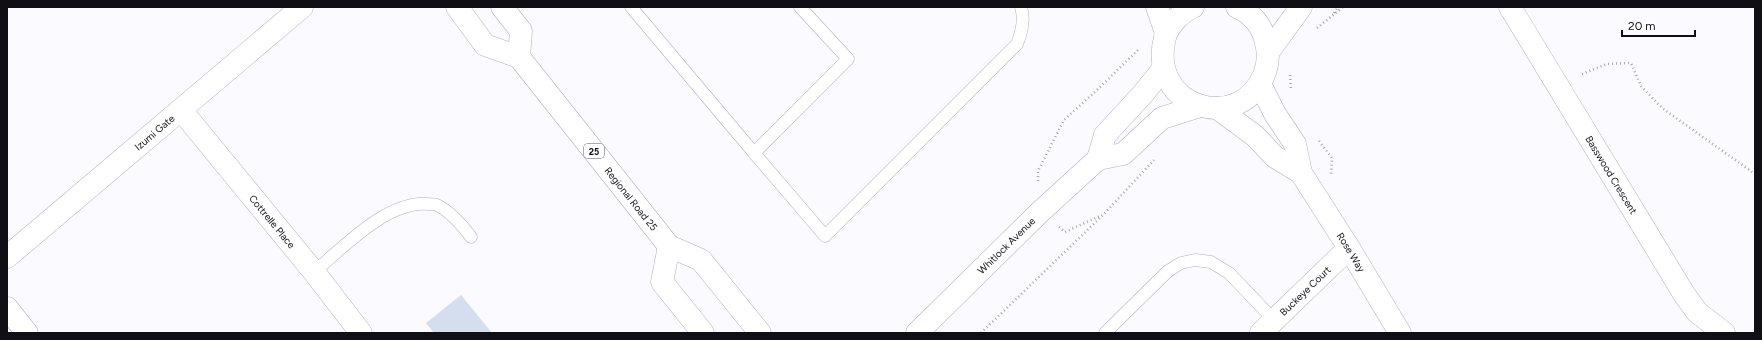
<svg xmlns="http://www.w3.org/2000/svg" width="1762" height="340" font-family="Figtree,sans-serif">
	<rect width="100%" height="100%" fill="#fbfafe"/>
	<path fill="#d5deef" d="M 461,295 L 492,333 L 434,333 L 426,323 Z"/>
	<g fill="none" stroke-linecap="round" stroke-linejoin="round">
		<defs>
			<path id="lane" d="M 631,7 L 754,153 L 848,59 L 800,7
				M 754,153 L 825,236 L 1017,44 C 1022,32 1025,20 1021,7
				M 314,272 C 344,247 386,201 428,204 C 431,204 435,204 437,205 C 451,212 462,225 471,237
				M 1105,333 L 1168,271 L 1181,263 L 1195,260 L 1211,262 L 1229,273 L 1274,320"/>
			<g id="street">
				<path id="s1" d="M 1510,7 L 1684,294 L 1697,312 L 1724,333"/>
				<path id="s2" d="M 181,110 L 314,272 L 361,333"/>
				<path id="s3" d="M 7,257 L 302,7"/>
				<path d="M 7,308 L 27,333"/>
				<path id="s4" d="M 1261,333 L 1349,248"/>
			</g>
			<g id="secondary">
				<path d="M 1157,7 L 1166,33"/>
				<path d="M 1193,7 C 1181,12 1169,25 1165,37 C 1147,109 1240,134 1264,75 C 1268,65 1269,54 1266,43 C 1263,27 1252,13 1237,7"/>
				<path d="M 1269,51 L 1301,7"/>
				<path id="s5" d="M 1260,84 L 1275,114 L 1295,144 L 1301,173 L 1349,248 L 1400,333"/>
				<path d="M 1217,108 L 1255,136 L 1275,157 L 1301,173"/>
				<path d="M 1098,159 L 1105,135 L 1142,95 L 1163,69"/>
				<path id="s6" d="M 917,333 L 1040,212 L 1098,159 L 1123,154 L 1162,118 L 1200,106"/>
			</g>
			<g id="primary">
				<path id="s7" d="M 457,7 L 485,45 L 519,57 L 669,246 L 701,260 L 760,333"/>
				<path d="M 502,7 L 521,31 L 519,57"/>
				<path d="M 669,246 L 662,282 L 703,333"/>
			</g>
		</defs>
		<use href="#lane" stroke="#b3afc0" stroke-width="13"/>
		<use href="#street" stroke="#b3afc0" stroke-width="23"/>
		<use href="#secondary" stroke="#b3afc0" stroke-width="23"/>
		<use href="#primary" stroke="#b3afc0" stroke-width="23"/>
		<path stroke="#a6a5aa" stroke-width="2.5" stroke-dasharray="1 3" stroke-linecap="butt" d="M 1334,13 L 1338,7
			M 1317,28 L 1343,7
			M 1582,74 L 1607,64 L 1631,63 L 1641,86 L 1662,108 L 1755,174
			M 1290,75 L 1291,90
			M 1319,141 L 1332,158 L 1331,176
			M 1038,181 L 1038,171 L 1064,120 L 1098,89 L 1139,49
			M 1059,227 L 1065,232 L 1102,215
			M 981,333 L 1104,214 L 1154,160"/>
		<use href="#lane" stroke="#fff" stroke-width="12"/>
		<use href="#street" stroke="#fff" stroke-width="22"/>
		<use href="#secondary" stroke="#fff" stroke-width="22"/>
		<use href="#primary" stroke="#fff" stroke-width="22"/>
	</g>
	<g text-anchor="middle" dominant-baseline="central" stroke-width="3.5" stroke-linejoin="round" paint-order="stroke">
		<rect fill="#fff" stroke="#58575c" stroke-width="1" x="584" y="144" width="20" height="14" rx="3"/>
		<g font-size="9" font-weight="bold" fill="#110f16">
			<text x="594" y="151">25</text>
		</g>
		<g font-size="10" fill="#110f16" stroke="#fff">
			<text stroke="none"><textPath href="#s3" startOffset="193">Izumi Gate</textPath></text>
			<text stroke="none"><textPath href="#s1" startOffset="196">Basswood Crescent</textPath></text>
			<text stroke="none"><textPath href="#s7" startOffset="264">Regional Road 25</textPath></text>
			<text stroke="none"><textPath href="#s2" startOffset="144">Cottrelle Place</textPath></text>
			<text stroke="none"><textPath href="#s6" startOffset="125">Whitlock Avenue</textPath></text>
			<text stroke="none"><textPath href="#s5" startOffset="193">Rose Way</textPath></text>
			<text stroke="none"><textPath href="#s4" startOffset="61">Buckeye Court</textPath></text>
		</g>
	</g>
	<rect width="1762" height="340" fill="none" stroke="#110f16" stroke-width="16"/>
	<path d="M1622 30v6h73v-6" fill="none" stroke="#110f16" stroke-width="2"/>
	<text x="1628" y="30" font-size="12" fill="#110f16" stroke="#ffffff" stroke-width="3" paint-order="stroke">20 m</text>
</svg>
